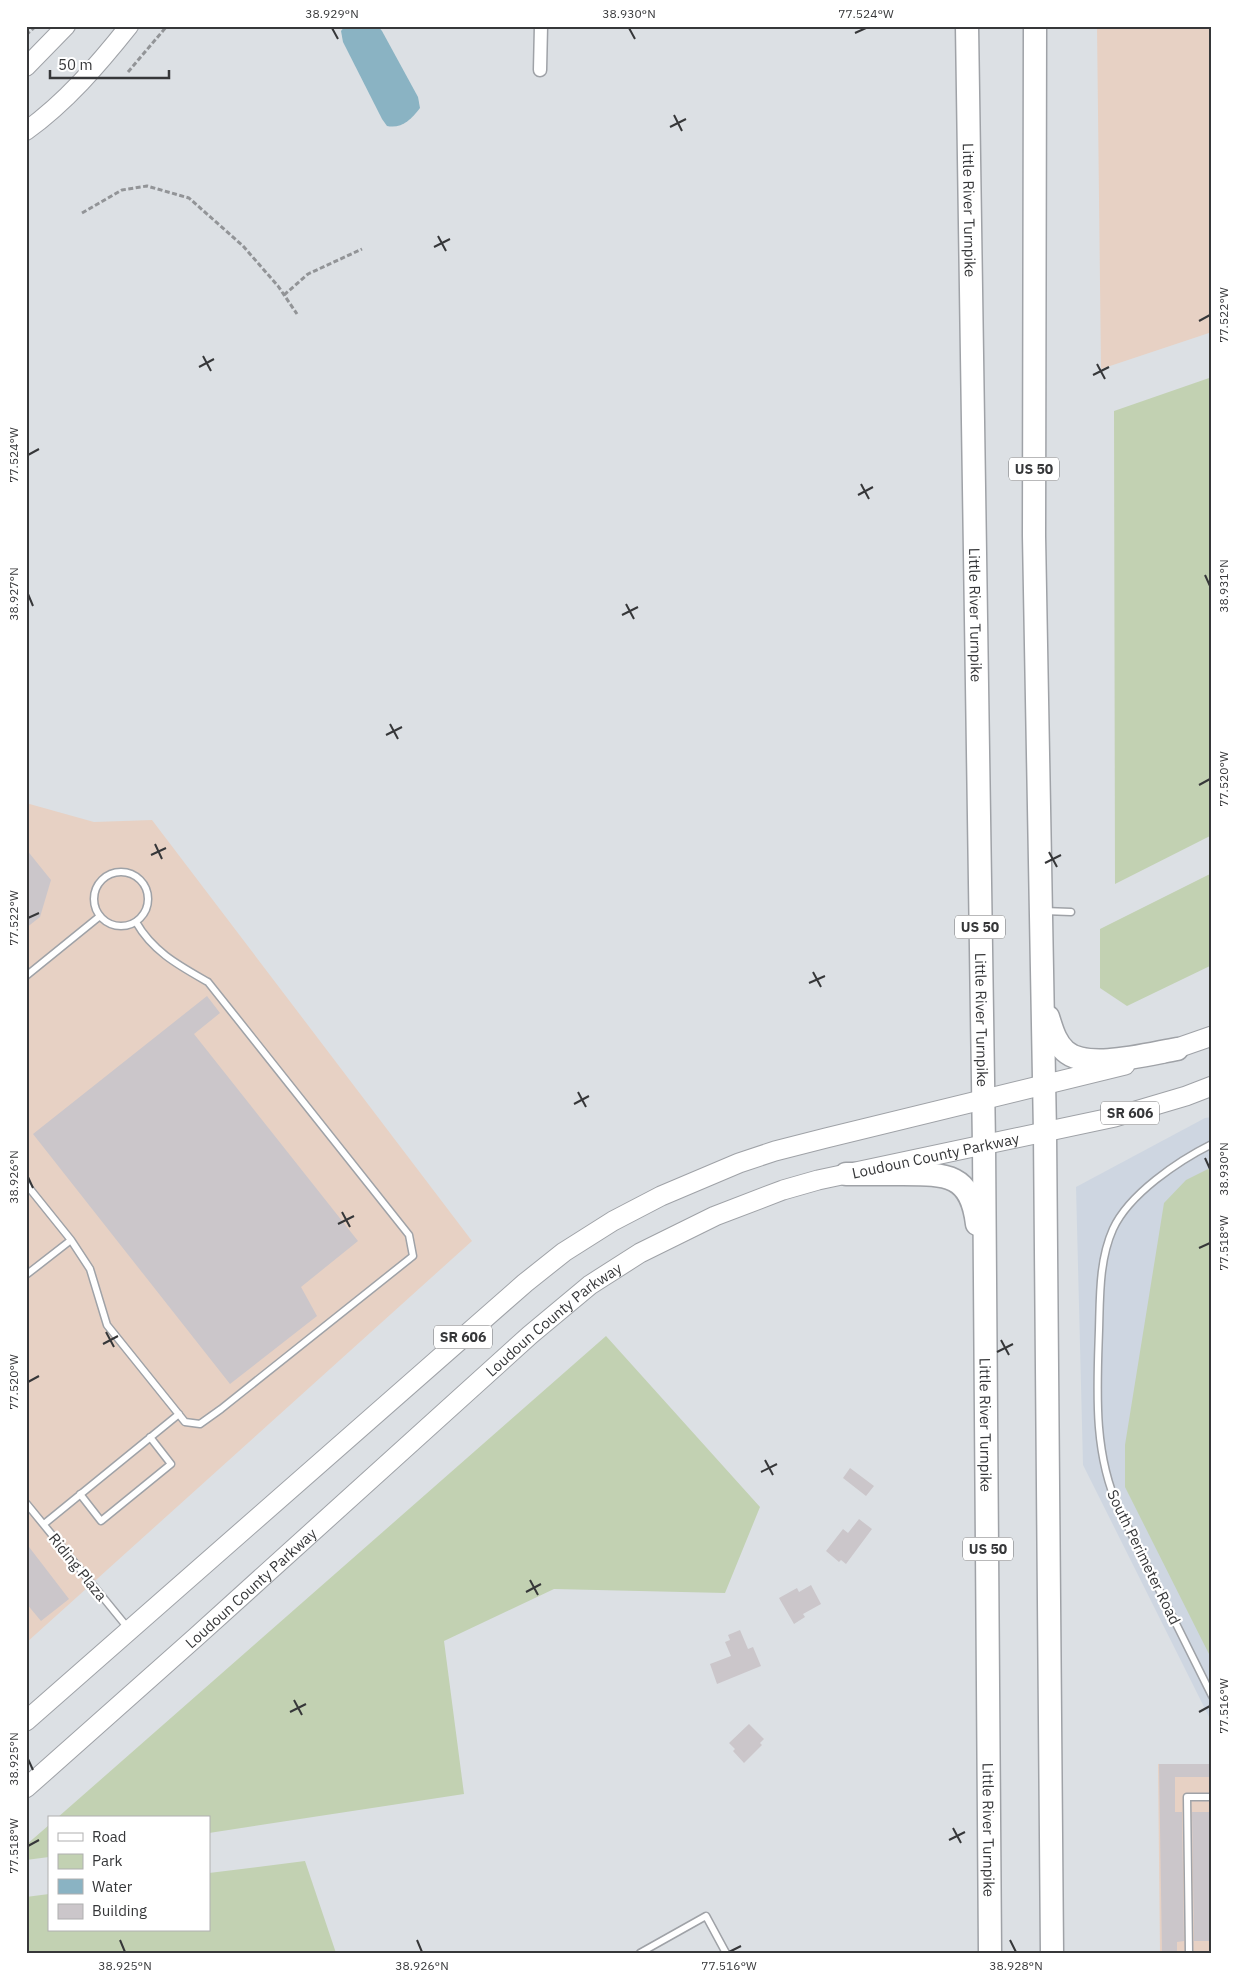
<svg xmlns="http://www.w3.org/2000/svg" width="1238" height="1979" font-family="'IBM Plex Sans',sans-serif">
	<rect width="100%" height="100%" fill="#dce0e4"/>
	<path fill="#e7d1c4" d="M 1097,26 L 1212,26 L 1212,332 L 1101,369 Z
		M 26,803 L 94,822 L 152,820 L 472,1241 L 26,1643 Z
		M 1158,1764 L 1212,1764 L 1212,1953 L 1160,1953 Z"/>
	<path fill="#ced6e1" d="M 1212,1117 L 1212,1723 L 1083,1465 L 1076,1187 L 1205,1118 Z"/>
	<path fill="#c2d1b2" d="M 1212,377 L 1212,835 L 1115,884 L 1114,411 Z
		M 1212,873 L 1212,965 L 1127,1006 L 1100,988 L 1100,929 Z
		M 1212,1167 L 1212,1660 L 1125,1487 L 1125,1445 L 1164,1203 L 1186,1180 Z
		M 606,1336 L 760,1507 L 725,1593 L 554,1589 L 444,1641 L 464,1794 L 209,1833 L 209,1818 L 57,1818 Z
		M 49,1825 L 49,1857 L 26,1860 L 26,1845 Z
		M 305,1861 L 336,1953 L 26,1953 L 26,1897 L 49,1894 L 49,1930 L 209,1930 L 209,1873 Z"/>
	<path fill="#8ab3c3" d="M 345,26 L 378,26 L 382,31 L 418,97 L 420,108 C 411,120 401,129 387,126 L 382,119 L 343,42 L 341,31 Z"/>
	<path fill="#cbc6ca" d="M 26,849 L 51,880 L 40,917 L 26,928 Z
		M 207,996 L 220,1013 L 194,1034 L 358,1241 L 301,1287 L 317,1316 L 230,1384 L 33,1134 Z
		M 850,1468 L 874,1486 L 866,1496 L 843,1478 Z
		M 859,1519 L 872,1529 L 846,1564 L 841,1560 L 839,1562 L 826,1551 L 843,1529 L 848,1533 Z
		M 26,1543 L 69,1599 L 41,1621 L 26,1603 Z
		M 811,1585 L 821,1604 L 803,1614 L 805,1617 L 794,1624 L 779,1598 L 797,1588 L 799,1592 Z
		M 740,1630 L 748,1649 L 753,1647 L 761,1666 L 717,1684 L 710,1664 L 731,1656 L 725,1642 L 730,1640 L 728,1635 Z
		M 749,1724 L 764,1739 L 760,1743 L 762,1745 L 744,1763 L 733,1751 L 735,1749 L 729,1743 Z
		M 1159,1764 L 1211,1764 L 1210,1777 L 1175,1777 L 1175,1812 L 1182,1812 L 1184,1941 L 1177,1942 L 1177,1953 L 1162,1953 Z
		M 1192,1812 L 1212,1812 L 1212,1941 L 1194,1941 Z"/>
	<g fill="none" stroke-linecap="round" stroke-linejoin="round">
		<defs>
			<path id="lane" d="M94 899a27 27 0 1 1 54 0a27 27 0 1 1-54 0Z
				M 1044,911 L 1071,912
				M 26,976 L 100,916
				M 1212,1144 C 1178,1161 1129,1194 1113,1229 C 1099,1260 1100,1297 1099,1330 C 1097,1390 1093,1453 1119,1509 L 1212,1696
				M 26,1184 L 71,1240 L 90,1269 L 107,1325 L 185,1422 L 200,1424 L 221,1409 L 413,1256 L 409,1235 L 208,982 C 180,966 153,952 136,922
				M 26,1275 L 71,1240
				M 80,1494 L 101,1521 L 171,1464 L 150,1437
				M 26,1503 L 128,1628
				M 44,1524 L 179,1414
				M 640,1953 L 706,1916 L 726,1953
				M 1189,1953 L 1187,1797 L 1212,1797"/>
			<path id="street" d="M 540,70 L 541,26"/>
			<path id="secondary" d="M 26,67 L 66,26
				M 26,131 C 66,102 98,65 129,26"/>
			<g id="primary">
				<path d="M 1163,1053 L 1212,1036"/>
				<path d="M 26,1721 L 525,1283 L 564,1252 L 613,1221 L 661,1196 L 739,1163 L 775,1151 L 826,1138 L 1125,1065"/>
				<path id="s1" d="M 26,1788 L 196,1637 L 530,1335 L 590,1285 L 640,1253 L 715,1216 L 783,1190 L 818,1180 L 1115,1117 L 1186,1096 L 1212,1086"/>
			</g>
			<g id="highway">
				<path id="s2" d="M 967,26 L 984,1146 L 990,1953"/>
				<path d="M 1035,26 L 1034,536 L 1045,1133 L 1052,1953"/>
				<path d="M 1048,1017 C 1052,1029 1055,1042 1065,1051 C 1087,1071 1148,1054 1177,1049"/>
				<path d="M 846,1174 C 865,1174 884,1174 903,1174 C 947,1174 971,1174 977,1224"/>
			</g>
		</defs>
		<use href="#lane" stroke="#9fa2a7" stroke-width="9"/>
		<use href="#street" stroke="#9fa2a7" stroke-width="15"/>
		<use href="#secondary" stroke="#9fa2a7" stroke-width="20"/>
		<use href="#primary" stroke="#9fa2a7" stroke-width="21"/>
		<use href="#highway" stroke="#9fa2a7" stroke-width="25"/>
		<path stroke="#929497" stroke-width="3" stroke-dasharray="5 2.5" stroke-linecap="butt" d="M 26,35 L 36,26
			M 128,72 L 167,26
			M 82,213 L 122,190 L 147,186 L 189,198 L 243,246 L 278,286 L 297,314
			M 284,295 L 308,274 L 362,249"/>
		<use href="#lane" stroke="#fff" stroke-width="6"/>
		<use href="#street" stroke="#fff" stroke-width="12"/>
		<use href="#secondary" stroke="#fff" stroke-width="18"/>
		<use href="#primary" stroke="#fff" stroke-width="19"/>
		<use href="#highway" stroke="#fff" stroke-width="22"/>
	</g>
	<path fill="none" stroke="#363739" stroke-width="2" d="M 332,28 L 338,39M 629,28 L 635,39M 855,33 L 866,28M 674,115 L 682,131M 670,127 L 686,119M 438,236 L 446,251M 434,247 L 450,239M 1199,321 L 1210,315M 203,356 L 211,371M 1097,364 L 1105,379M 199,367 L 214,359M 1093,375 L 1109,367M 28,455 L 39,449M 861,484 L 869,499M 858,495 L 873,487M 1205,575 L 1210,586M 28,594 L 33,606M 626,604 L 634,619M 622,615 L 638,607M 390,724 L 398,739M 386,735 L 402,727M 1199,785 L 1210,779M 155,844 L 162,859M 1049,852 L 1057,867M 151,855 L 166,848M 1045,863 L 1061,855M 28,918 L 39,913M 813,972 L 821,987M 809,983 L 825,976M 578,1092 L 586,1107M 574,1104 L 589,1096M 1205,1158 L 1210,1169M 28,1177 L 33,1188M 342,1212 L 350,1227M 338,1224 L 354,1216M 1199,1248 L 1210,1243M 106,1332 L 114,1347M 1001,1340 L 1009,1355M 103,1344 L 118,1336M 997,1352 L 1013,1344M 28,1382 L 39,1376M 765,1460 L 773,1475M 761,1472 L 777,1464M 530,1580 L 538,1595M 526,1592 L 541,1584M 294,1700 L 302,1715M 290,1712 L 306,1704M 1199,1712 L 1210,1706M 28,1759 L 33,1770M 953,1828 L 961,1843M 949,1840 L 965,1832M 28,1846 L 39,1840M 120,1940 L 125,1952M 417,1940 L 422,1952M 1010,1940 L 1016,1952M 729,1952 L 741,1946"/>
	<g text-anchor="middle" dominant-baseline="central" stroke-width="4.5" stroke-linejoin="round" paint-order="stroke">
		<g fill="#fff" stroke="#727374" stroke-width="1">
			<rect x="1009" y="457.5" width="50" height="23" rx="4"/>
			<rect x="955" y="915.5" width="50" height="23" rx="4"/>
			<rect x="1101" y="1101.5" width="58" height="23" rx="4"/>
			<rect x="434" y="1325.5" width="58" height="23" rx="4"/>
			<rect x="963" y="1537.5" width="50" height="23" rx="4"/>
		</g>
		<g font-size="14" font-weight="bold" fill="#363739">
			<text x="1034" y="469">US 50</text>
			<text x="980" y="927">US 50</text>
			<text x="1130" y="1113">SR 606</text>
			<text x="463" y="1337">SR 606</text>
			<text x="988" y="1549">US 50</text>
		</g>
		<g font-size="15" fill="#363739" stroke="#fff">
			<text stroke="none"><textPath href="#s2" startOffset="184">Little River Turnpike</textPath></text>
			<text stroke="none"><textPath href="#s2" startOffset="589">Little River Turnpike</textPath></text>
			<text stroke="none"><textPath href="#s2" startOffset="994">Little River Turnpike</textPath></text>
			<text stroke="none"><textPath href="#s1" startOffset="1128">Loudoun County Parkway</textPath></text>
			<text stroke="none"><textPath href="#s1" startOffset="706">Loudoun County Parkway</textPath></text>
			<text stroke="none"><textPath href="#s2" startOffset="1399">Little River Turnpike</textPath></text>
			<text transform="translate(1144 1557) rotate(64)">South Perimeter Road</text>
			<text transform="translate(78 1567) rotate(51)">Riding Plaza</text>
			<text stroke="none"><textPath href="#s1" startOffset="301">Loudoun County Parkway</textPath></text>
			<text stroke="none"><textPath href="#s2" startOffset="1804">Little River Turnpike</textPath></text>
		</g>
	</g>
	<rect width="1238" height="1979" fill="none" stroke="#ffffff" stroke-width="55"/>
	<rect x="48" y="1816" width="162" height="115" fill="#ffffff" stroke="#afafb0"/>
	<rect x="58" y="1833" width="25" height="8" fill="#ffffff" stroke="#afafb0"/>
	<text x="92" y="1842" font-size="15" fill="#363739">Road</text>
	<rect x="58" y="1854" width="25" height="15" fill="#c2d1b2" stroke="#afafb0"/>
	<text x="92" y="1866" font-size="15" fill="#363739">Park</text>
	<rect x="58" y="1879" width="25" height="15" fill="#8ab3c3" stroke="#afafb0"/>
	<text x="92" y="1892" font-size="15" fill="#363739">Water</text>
	<rect x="58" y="1904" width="25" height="15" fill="#cbc6ca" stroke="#afafb0"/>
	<text x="92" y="1916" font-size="15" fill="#363739">Building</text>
	<path d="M50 70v8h119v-8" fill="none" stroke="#363739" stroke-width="2.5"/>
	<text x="58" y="70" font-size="15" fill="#363739" stroke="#ffffff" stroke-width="4" paint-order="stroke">50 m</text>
	<rect x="28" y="28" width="1182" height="1924" fill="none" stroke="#363739" stroke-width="2"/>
	<g font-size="12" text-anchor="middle" fill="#363739">
		<text x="332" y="18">38.929°N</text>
		<text x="629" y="18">38.930°N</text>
		<text x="866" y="18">77.524°W</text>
		<text transform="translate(1224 315) rotate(-90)" y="4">77.522°W</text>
		<text transform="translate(14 455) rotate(-90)" y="4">77.524°W</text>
		<text transform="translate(1224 586) rotate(-90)" y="4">38.931°N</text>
		<text transform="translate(14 594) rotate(-90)" y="4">38.927°N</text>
		<text transform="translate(1224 779) rotate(-90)" y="4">77.520°W</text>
		<text transform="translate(14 918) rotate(-90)" y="4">77.522°W</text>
		<text transform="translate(1224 1169) rotate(-90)" y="4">38.930°N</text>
		<text transform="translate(14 1177) rotate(-90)" y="4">38.926°N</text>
		<text transform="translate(1224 1243) rotate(-90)" y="4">77.518°W</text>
		<text transform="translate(14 1382) rotate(-90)" y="4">77.520°W</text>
		<text transform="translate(1224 1706) rotate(-90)" y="4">77.516°W</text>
		<text transform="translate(14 1759) rotate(-90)" y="4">38.925°N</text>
		<text transform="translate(14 1846) rotate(-90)" y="4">77.518°W</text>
		<text x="125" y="1970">38.925°N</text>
		<text x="422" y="1970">38.926°N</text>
		<text x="729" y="1970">77.516°W</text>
		<text x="1016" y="1970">38.928°N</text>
	</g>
</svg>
